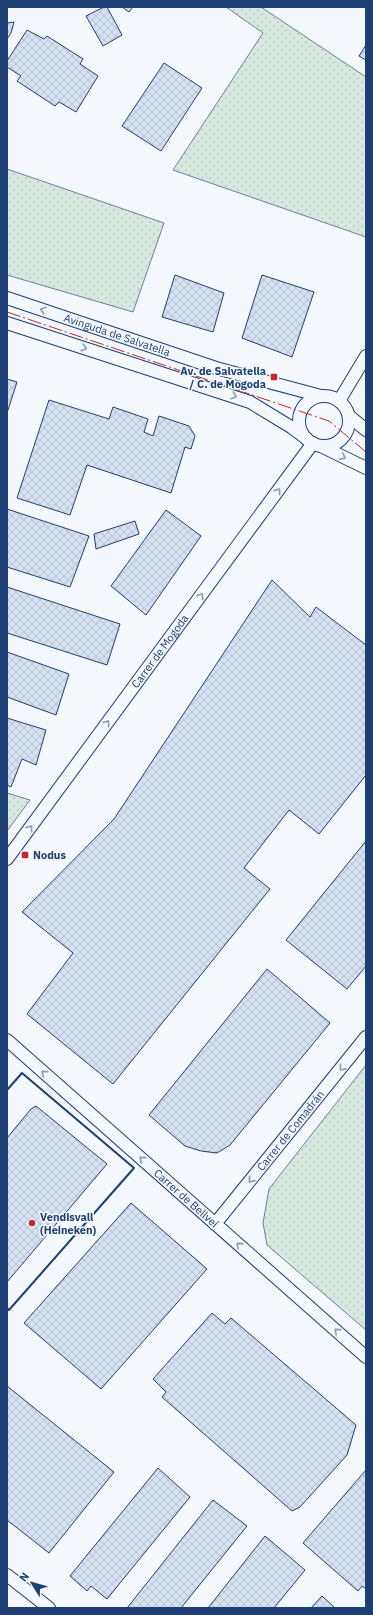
<svg xmlns="http://www.w3.org/2000/svg" width="373" height="1615" font-family="'IBM Plex Sans',sans-serif">
	<defs>
		<pattern id="green-dots" width="8" height="8" patternUnits="userSpaceOnUse"><rect width="8" height="8" fill="#d7e8df"/><path d="M2 2h.1M6 6h.1" fill="none" stroke="#b8c8c3" stroke-width="1.8" stroke-linecap="round"/></pattern>
		<pattern id="building-cross-hatch" width="8" height="8" patternUnits="userSpaceOnUse"><rect width="8" height="8" fill="#d5e0f0"/><path d="M0 0l8 8M0 8l8-8" fill="none" stroke="#b6c1d1"/></pattern>
	</defs>
	<rect width="100%" height="100%" fill="#f4f7fb"/>
	<path fill="url(#green-dots)" stroke="#687fa3" d="M 226,7 L 261,7 L 366,77 L 366,237 L 173,170 L 263,33 Z
		M 7,169 L 164,223 L 133,312 L 7,275 Z
		M 7,793 L 30,800 L 7,831 Z
		M 366,1065 L 366,1330 L 267,1245 L 263,1223 L 269,1189 Z"/>
	<path fill="url(#building-cross-hatch)" stroke="#1d3f73" d="M 104,7 L 107,7 L 122,35 L 103,46 L 86,16 Z
		M 122,7 L 133,7 L 129,12 Z
		M 14,22 L 11,33 L 7,39 L 7,23 Z
		M 27,30 L 44,39 L 47,36 L 83,59 L 80,64 L 98,76 L 76,112 L 59,102 L 55,106 L 17,81 L 21,76 L 7,67 L 7,61 Z
		M 366,45 L 366,60 L 359,56 Z
		M 164,63 L 202,88 L 161,151 L 122,126 Z
		M 175,275 L 224,293 L 213,332 L 162,317 Z
		M 262,275 L 314,292 L 292,357 L 242,338 Z
		M 7,379 L 17,382 L 7,413 Z
		M 49,400 L 109,419 L 113,407 L 148,419 L 144,432 L 153,436 L 159,416 L 189,426 L 195,436 L 191,449 L 185,447 L 171,493 L 87,465 L 70,515 L 17,498 Z
		M 7,509 L 89,536 L 70,587 L 7,567 Z
		M 166,510 L 201,536 L 146,615 L 111,586 Z
		M 135,521 L 139,534 L 96,549 L 94,534 Z
		M 272,580 L 310,617 L 316,607 L 366,645 L 366,775 L 319,834 L 289,810 L 244,868 L 270,889 L 113,1084 L 27,1014 L 73,953 L 22,912 L 114,819 Z
		M 7,587 L 120,624 L 107,665 L 7,633 Z
		M 7,652 L 69,674 L 56,715 L 7,697 Z
		M 7,718 L 46,730 L 36,765 L 22,759 L 11,787 L 7,785 Z
		M 366,841 L 366,966 L 347,989 L 286,940 Z
		M 267,969 L 330,1023 L 230,1145 L 217,1153 L 201,1151 L 185,1146 L 149,1115 Z
		M 36,1106 L 107,1164 L 7,1282 L 7,1138 L 31,1109 Z
		M 131,1203 L 207,1269 L 101,1389 L 24,1323 Z
		M 212,1313 L 225,1324 L 231,1318 L 356,1425 L 347,1455 L 300,1507 L 292,1511 L 162,1397 L 166,1392 L 153,1379 Z
		M 7,1386 L 114,1472 L 49,1553 L 7,1520 Z
		M 158,1468 L 190,1497 L 107,1599 L 91,1586 L 87,1591 L 70,1576 Z
		M 366,1470 L 366,1589 L 362,1586 L 358,1591 L 303,1543 Z
		M 213,1500 L 247,1526 L 181,1608 L 127,1608 Z
		M 265,1536 L 305,1570 L 274,1608 L 208,1608 Z
		M 322,1596 L 335,1608 L 311,1608 Z"/>
	<g fill="none" stroke-linecap="round" stroke-linejoin="round">
		<defs>
			<g id="minor">
				<path id="s1" d="M 7,298 L 216,368 L 321,396"/>
				<path d="M 7,323 L 250,402 L 291,427 L 307,439"/>
				<circle cx="324" cy="421" r="25"/>
				<path d="M 339,401 L 366,356"/>
				<path d="M 349,416 L 366,430"/>
				<path d="M 321,446 L 366,468"/>
				<path id="s2" d="M 7,859 L 313,443"/>
				<path id="s3" d="M 7,1040 L 366,1357"/>
				<path id="s4" d="M 215,1224 L 366,1037"/>
				<path d="M 7,1575 L 49,1608"/>
			</g>
		</defs>
		<use href="#minor" stroke="#1d3f73" stroke-width="14"/>
		<use href="#minor" stroke="#f4f7fb" stroke-width="12"/>
		<path stroke="#1d3f73" stroke-width="2" d="M 7,1090 L 22,1073 L 134,1168 L 9,1310 L 7,1308"/>
		<path stroke="#c62828" stroke-width="1" stroke-dasharray="14 3 2 3" stroke-linecap="butt" d="M 7,312 L 329,421 L 366,452"/>
	</g>
	<defs><path id="oneway-chevron" d="M-2-3.5L2.5 0L-2 3.5" fill="none" stroke-width="1.6" stroke-linecap="round" stroke-linejoin="round"/></defs>
	<g stroke="#889bb7">
		<use href="#oneway-chevron" transform="translate(43 310) rotate(-162)"/>
		<use href="#oneway-chevron" transform="translate(84 348) rotate(18)"/>
		<use href="#oneway-chevron" transform="translate(234 396) rotate(18)"/>
		<use href="#oneway-chevron" transform="translate(343 457) rotate(26)"/>
		<use href="#oneway-chevron" transform="translate(278 491) rotate(-54)"/>
		<use href="#oneway-chevron" transform="translate(201 596) rotate(-54)"/>
		<use href="#oneway-chevron" transform="translate(107 723) rotate(-54)"/>
		<use href="#oneway-chevron" transform="translate(30 828) rotate(-54)"/>
		<use href="#oneway-chevron" transform="translate(342 1068) rotate(129)"/>
		<use href="#oneway-chevron" transform="translate(44 1073) rotate(-139)"/>
		<use href="#oneway-chevron" transform="translate(142 1159) rotate(-139)"/>
		<use href="#oneway-chevron" transform="translate(251 1180) rotate(129)"/>
		<use href="#oneway-chevron" transform="translate(239 1245) rotate(-139)"/>
		<use href="#oneway-chevron" transform="translate(337 1331) rotate(-139)"/>
	</g>
	<g fill="#c62828" stroke="#f4f7fb" stroke-width="1.5">
		<rect x="270" y="373" width="8" height="8" rx="2"/>
		<rect x="21" y="851" width="8" height="8" rx="2"/>
		<circle cx="32" cy="1223" r="4"/>
	</g>
	<g text-anchor="middle" dominant-baseline="central" stroke-width="3" stroke-linejoin="round" paint-order="stroke">
		<g font-size="11" fill="#1d3f73" stroke="#f4f7fb">
			<text stroke="none"><textPath href="#s1" startOffset="116">Avinguda de Salvatella</textPath></text>
			<text stroke="none"><textPath href="#s2" startOffset="258">Carrer de Mogoda</textPath></text>
			<text stroke="none"><textPath href="#s4" startOffset="120">Carrer de Comadrán</textPath></text>
			<text stroke="none"><textPath href="#s3" startOffset="239">Carrer de Bellveí</textPath></text>
		</g>
		<g font-size="11" font-weight="bold" fill="#1d3f73" stroke="#f4f7fb" text-anchor="start">
			<text x="266" y="371" text-anchor="end">Av. de Salvatella<tspan x="266" dy="13">/ C. de Mogoda</tspan></text>
			<text x="33" y="855">Nodus</text>
			<text x="40" y="1217">Vendisvall<tspan x="40" dy="13">(Heineken)</tspan></text>
		</g>
	</g>
	<rect width="373" height="1615" fill="none" stroke="#1d3f73" stroke-width="16"/>
	<g transform="translate(32 1583) rotate(307)" stroke="#f4f7fb" stroke-width="3" paint-order="stroke">
	<path d="M0-3L7 15L0 10L-7 15Z" fill="#1d3f73"/>
	<text y="-6" font-size="11" font-weight="bold" text-anchor="middle" fill="#1d3f73">N</text>
	</g>
</svg>
